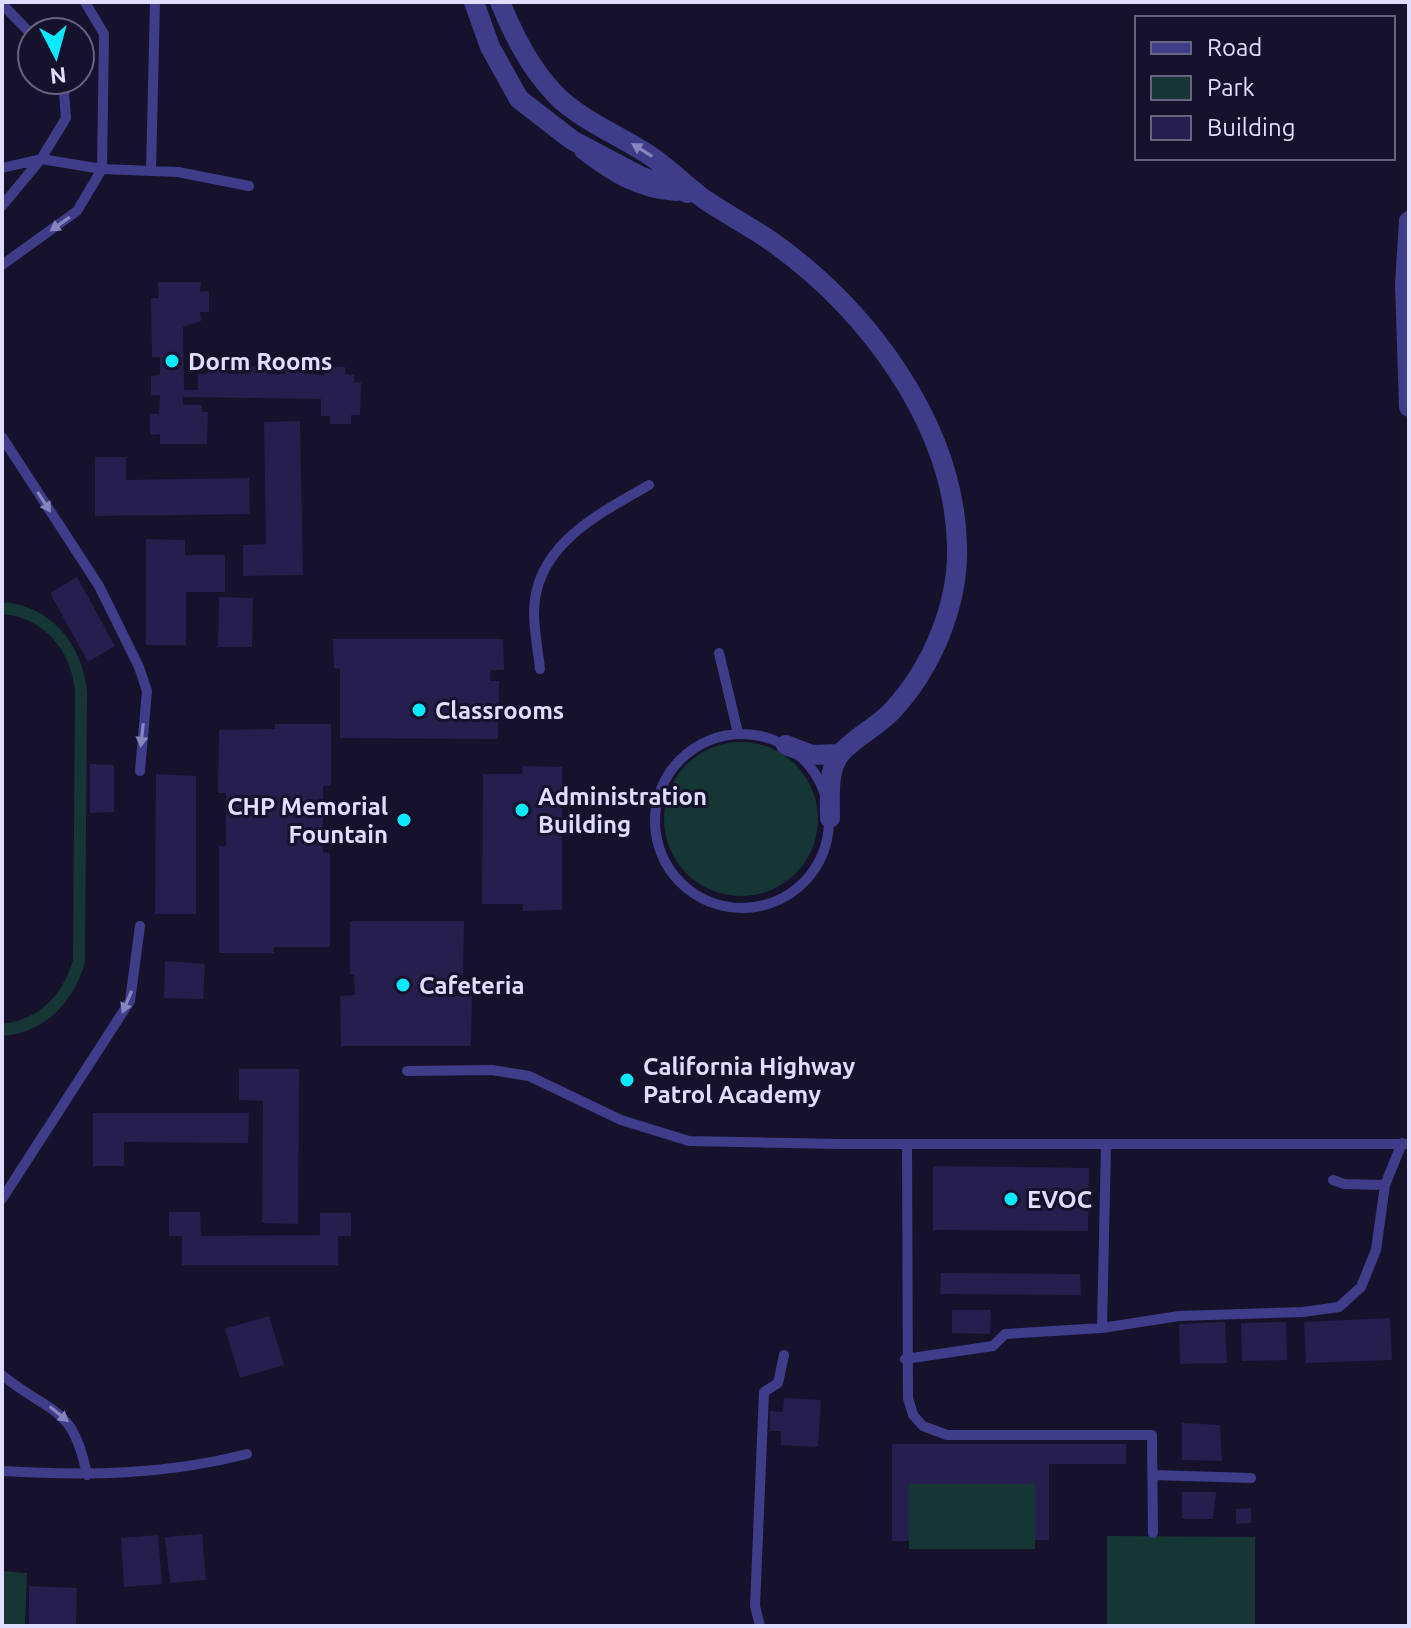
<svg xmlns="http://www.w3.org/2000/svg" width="1411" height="1628" font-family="Ubuntu,sans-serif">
	<rect width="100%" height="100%" fill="#16122c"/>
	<path fill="#153634" d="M 2,602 C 51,605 83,645 87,692 L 85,962 C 74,1002 45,1033 2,1036 L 2,1024 C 39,1020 63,995 73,960 L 75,692 C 72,651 44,617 2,614 Z
		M664 819a77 77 0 1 1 154 0a77 77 0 1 1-154 0Z
		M 909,1484 L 1035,1484 L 1035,1549 L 909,1549 Z
		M 1107,1536 L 1255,1537 L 1255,1626 L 1107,1626 Z
		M 2,1571 L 27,1573 L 25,1626 L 2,1626 Z"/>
	<path fill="#261e4d" d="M 158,282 L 201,282 L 200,292 L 209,291 L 209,312 L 200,312 L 201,321 L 183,327 L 184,390 L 198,390 L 198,374 L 207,374 L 208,366 L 228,366 L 228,374 L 246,374 L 246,366 L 267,366 L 267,374 L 285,374 L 285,366 L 306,366 L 305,374 L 324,375 L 324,366 L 345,367 L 345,374 L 354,375 L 354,383 L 361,382 L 360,415 L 351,415 L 351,424 L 330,424 L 330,416 L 321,416 L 321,399 L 183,397 L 183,405 L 202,405 L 202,412 L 208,412 L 207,444 L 160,444 L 160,434 L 150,435 L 150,414 L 159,414 L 160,395 L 151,395 L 151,376 L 160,375 L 160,357 L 152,357 L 151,298 L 159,298 Z
		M 300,421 L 303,575 L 243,576 L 243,545 L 266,544 L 264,422 Z
		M 95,457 L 126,457 L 126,480 L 249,478 L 250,514 L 95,516 Z
		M 146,539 L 185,540 L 185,555 L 225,555 L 225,592 L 186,592 L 186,645 L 146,645 Z
		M 77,577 L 115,646 L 88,662 L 50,593 Z
		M 219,597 L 253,598 L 252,647 L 218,647 Z
		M 333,639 L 503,639 L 504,670 L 491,670 L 490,681 L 499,681 L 498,739 L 340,738 L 340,669 L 334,668 Z
		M 275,724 L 331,724 L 331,786 L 323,786 L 323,852 L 330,853 L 330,947 L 274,947 L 274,953 L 219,953 L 219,846 L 226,846 L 226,793 L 218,793 L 219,730 L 275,729 Z
		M 90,764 L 114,765 L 114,812 L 90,813 Z
		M 523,766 L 562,767 L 562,910 L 522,911 L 523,904 L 482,904 L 483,774 L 522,774 Z
		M 156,774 L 196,776 L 196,914 L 155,914 Z
		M 350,921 L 464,921 L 463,975 L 452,975 L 453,996 L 472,996 L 471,1046 L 341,1046 L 340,996 L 355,995 L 354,975 L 350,975 Z
		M 165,961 L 205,964 L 203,999 L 164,998 Z
		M 239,1069 L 299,1069 L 298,1224 L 262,1223 L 263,1101 L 239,1100 Z
		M 93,1113 L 249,1113 L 248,1143 L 124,1142 L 124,1166 L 93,1166 Z
		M 933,1166 L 1089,1168 L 1088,1231 L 933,1230 Z
		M 169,1212 L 200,1212 L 201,1236 L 320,1235 L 320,1213 L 351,1213 L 351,1236 L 338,1236 L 338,1265 L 182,1265 L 182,1236 L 169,1236 Z
		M 941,1273 L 1080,1274 L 1081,1295 L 940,1294 Z
		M 952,1310 L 991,1310 L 990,1334 L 952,1333 Z
		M 269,1316 L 284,1365 L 240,1378 L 225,1329 Z
		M 1390,1318 L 1392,1360 L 1306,1363 L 1304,1322 Z
		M 1225,1322 L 1227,1363 L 1180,1364 L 1179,1324 Z
		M 1286,1322 L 1287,1360 L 1242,1361 L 1241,1323 Z
		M 784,1398 L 821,1400 L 818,1447 L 781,1445 L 781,1431 L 770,1431 L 770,1411 L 783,1412 Z
		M 1182,1423 L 1220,1425 L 1222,1461 L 1182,1460 Z
		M 892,1444 L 1126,1444 L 1126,1464 L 1049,1464 L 1049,1540 L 1035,1540 L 1035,1484 L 909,1484 L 909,1541 L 892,1541 Z
		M 1182,1492 L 1216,1492 L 1213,1519 L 1182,1519 Z
		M 1251,1508 L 1251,1523 L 1236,1524 L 1236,1509 Z
		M 202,1534 L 206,1580 L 170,1583 L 165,1537 Z
		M 158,1535 L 162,1584 L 124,1587 L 121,1538 Z
		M 29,1586 L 77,1588 L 76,1626 L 29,1626 Z"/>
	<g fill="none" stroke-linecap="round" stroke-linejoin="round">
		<path stroke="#3f3d8a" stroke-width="10" d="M 2,4 L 32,35
			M 580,153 C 611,177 637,193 676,196
			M 2,168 L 41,159 L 102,169 L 178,172 L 249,186
			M 151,171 L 155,2
			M 2,206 L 41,159 L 66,118 L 63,80
			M 2,265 L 77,211 L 102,169 L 104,34 L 85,2
			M 2,437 L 99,586 L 139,667 L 147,691 L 140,771
			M 719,653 L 738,733
			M 540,669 C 538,650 534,631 534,613 C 534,545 599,514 649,485
			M655 821a87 87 0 1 1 174 0a87 87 0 1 1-174 0Z
			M 407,1071 L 492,1070 L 529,1076 L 621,1120 L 689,1141 L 839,1144 L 1409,1144
			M 907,1144 L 908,1398 L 913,1415 L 923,1426 L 947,1435 L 1152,1435 L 1153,1533
			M 1333,1180 L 1344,1184 L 1385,1185 L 1402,1143
			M 2,1199 L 130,1001 L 140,926
			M 1102,1328 L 1179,1316 L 1303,1312 L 1339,1307 L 1361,1287 L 1376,1250 L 1385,1185
			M 905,1359 L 993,1346 L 1005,1334 L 1102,1328 L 1106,1145
			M 2,1375 C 51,1415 73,1404 87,1475
			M 2,1471 C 86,1476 166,1475 247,1454
			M 1153,1475 L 1251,1478
			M 760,1626 L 755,1606 L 764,1392 L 778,1383 L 784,1355"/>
		<path stroke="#3f3d8a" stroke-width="20" d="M 474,2 L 490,47 L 519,99 L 572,140 L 642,177 L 688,193
			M 500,2 C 514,36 530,68 556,95 C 579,119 624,138 652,157 C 671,170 686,186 704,199 C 726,214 749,226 771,241 C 867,309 954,424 957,545 C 959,604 932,668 892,711 C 877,727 855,737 841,753 C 827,769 830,798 830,818
			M 1409,221 L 1405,284 L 1409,407
			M 786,745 L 812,755 L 840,754"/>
	</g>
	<defs><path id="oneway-solid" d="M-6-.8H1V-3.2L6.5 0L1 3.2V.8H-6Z" transform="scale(2)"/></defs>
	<g fill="#8785bf">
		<use href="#oneway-solid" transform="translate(642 150) rotate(-148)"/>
		<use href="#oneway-solid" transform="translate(60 224) rotate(145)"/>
		<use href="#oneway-solid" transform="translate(44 502) rotate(57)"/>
		<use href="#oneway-solid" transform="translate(142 735) rotate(96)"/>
		<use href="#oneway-solid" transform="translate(127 1002) rotate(113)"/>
		<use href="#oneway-solid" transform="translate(59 1414) rotate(39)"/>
	</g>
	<g fill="#0ae9fd" stroke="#16122c" stroke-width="3">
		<circle cx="172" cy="361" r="8"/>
		<circle cx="419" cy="710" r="8"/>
		<circle cx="522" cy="810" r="8"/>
		<circle cx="404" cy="820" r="8"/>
		<circle cx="403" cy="985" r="8"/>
		<circle cx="627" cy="1080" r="8"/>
		<circle cx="1011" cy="1199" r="8"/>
	</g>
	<g text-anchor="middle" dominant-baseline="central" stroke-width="6" stroke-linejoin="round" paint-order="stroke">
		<g font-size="24" font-weight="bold" fill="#e0ddff" stroke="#16122c" text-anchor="start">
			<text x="188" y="361">Dorm Rooms</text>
			<text x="435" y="710">Classrooms</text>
			<text x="538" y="796">Administration<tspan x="538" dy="28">Building</tspan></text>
			<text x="388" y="806" text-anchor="end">CHP Memorial<tspan x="388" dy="28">Fountain</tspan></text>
			<text x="419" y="985">Cafeteria</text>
			<text x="643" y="1066">California Highway<tspan x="643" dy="28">Patrol Academy</tspan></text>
			<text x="1027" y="1199">EVOC</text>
		</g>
	</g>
	<rect width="1411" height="1628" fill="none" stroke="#e0ddff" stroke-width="8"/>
	<rect x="1135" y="16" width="260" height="144" fill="#16122c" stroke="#676380" stroke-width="2"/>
	<rect x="1151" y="42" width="40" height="12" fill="#3f3d8a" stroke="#676380" stroke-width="2"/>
	<text x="1207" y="56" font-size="24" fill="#e0ddff">Road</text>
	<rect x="1151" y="76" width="40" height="24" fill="#153634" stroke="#676380" stroke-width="2"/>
	<text x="1207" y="96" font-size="24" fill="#e0ddff">Park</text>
	<rect x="1151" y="116" width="40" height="24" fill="#261e4d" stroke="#676380" stroke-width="2"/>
	<text x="1207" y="136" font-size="24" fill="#e0ddff">Building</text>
	<g transform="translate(56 56) rotate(174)"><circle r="38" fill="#16122c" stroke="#676380" stroke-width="2"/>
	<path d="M0-6L14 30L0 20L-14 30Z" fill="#0ae9fd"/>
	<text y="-12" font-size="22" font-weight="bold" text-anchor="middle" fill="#e0ddff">N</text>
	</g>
</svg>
